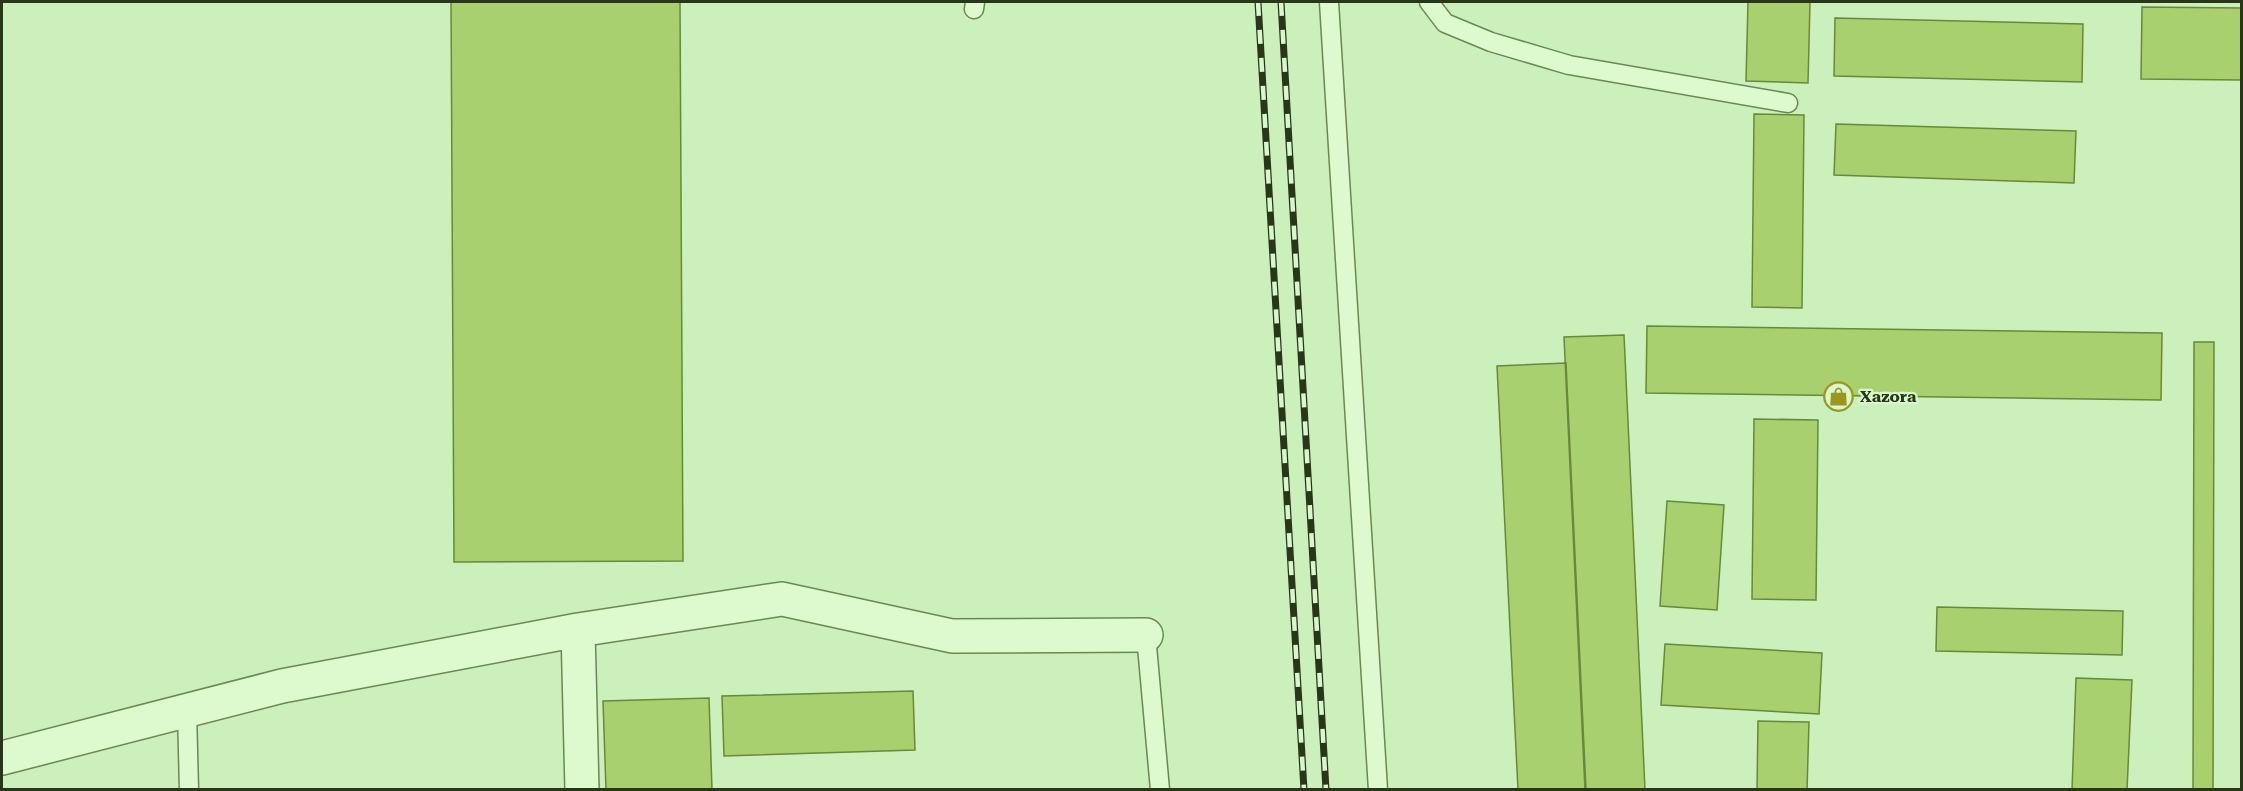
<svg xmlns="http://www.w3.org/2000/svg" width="2243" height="791" font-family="'Roboto Serif',serif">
	<rect width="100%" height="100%" fill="#cbf0bb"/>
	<path fill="#a9d06e" stroke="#698839" stroke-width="1.5" d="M 451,2 L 680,2 L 683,561 L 454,562 Z
		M 1748,2 L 1810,2 L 1808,83 L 1746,81 Z
		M 2142,7 L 2242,8 L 2242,80 L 2141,79 Z
		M 1835,18 L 2083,24 L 2082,82 L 1834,76 Z
		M 1754,114 L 1804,115 L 1802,308 L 1752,307 Z
		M 1836,124 L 2076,131 L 2074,183 L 1834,175 Z
		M 1647,326 L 2162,333 L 2161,400 L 1646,393 Z
		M 1624,335 L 1645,790 L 1585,790 L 1564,337 Z
		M 2194,342 L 2214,342 L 2213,790 L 2193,790 Z
		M 1566,363 L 1586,790 L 1518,790 L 1497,366 Z
		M 1754,419 L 1818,420 L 1816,600 L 1752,599 Z
		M 1667,501 L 1724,505 L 1717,610 L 1660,606 Z
		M 1937,607 L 2123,611 L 2122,655 L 1936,651 Z
		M 1665,644 L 1822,653 L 1819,714 L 1661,705 Z
		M 2076,678 L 2132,680 L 2127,790 L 2072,790 Z
		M 913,691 L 915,750 L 724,756 L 722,696 Z
		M 709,698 L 712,790 L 606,790 L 603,701 Z
		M 1758,721 L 1809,722 L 1807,790 L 1757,790 Z"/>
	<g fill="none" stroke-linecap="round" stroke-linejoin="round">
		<defs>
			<path id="service" d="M 1329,2 L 1378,790
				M 1429,2 L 1445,23 L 1491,42 L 1569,65 L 1788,103
				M 974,9 L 975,2
				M 1146,635 L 1160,790
				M 187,711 L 189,790"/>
			<path id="minor" d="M 578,630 L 582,790
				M 2,758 L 282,686 L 578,630 L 782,599 L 952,636 L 1146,635"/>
		</defs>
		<use href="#service" stroke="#6d8754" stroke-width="21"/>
		<use href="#minor" stroke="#6d8754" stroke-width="36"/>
		<use href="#service" stroke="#dcface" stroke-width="18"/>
		<use href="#minor" stroke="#dcface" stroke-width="33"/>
		<defs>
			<path id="rail" d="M 1258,2 L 1304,790
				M 1281,2 L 1326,790"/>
		</defs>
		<use href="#rail" stroke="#29361a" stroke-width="7"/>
		<use href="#rail" stroke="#d8f7cb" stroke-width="4.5" stroke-dasharray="14" stroke-linecap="butt"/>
	</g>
	<defs>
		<symbol id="shop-ring" viewBox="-11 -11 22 22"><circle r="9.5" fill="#d8f7cb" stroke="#999721" stroke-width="1.5"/><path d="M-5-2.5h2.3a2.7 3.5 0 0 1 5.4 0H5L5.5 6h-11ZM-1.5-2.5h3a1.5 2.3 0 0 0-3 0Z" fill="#999721"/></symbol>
	</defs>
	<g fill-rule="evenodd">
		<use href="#shop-ring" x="1822" y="380" width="33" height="33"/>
	</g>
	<g text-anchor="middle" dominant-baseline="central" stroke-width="4.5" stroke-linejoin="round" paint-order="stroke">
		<g font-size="16" font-weight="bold" fill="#29361a" stroke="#d8f7cb" text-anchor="start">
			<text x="1860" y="396">Xazora</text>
		</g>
	</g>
	<rect width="2243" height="791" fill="none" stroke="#29361a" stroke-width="6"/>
</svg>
